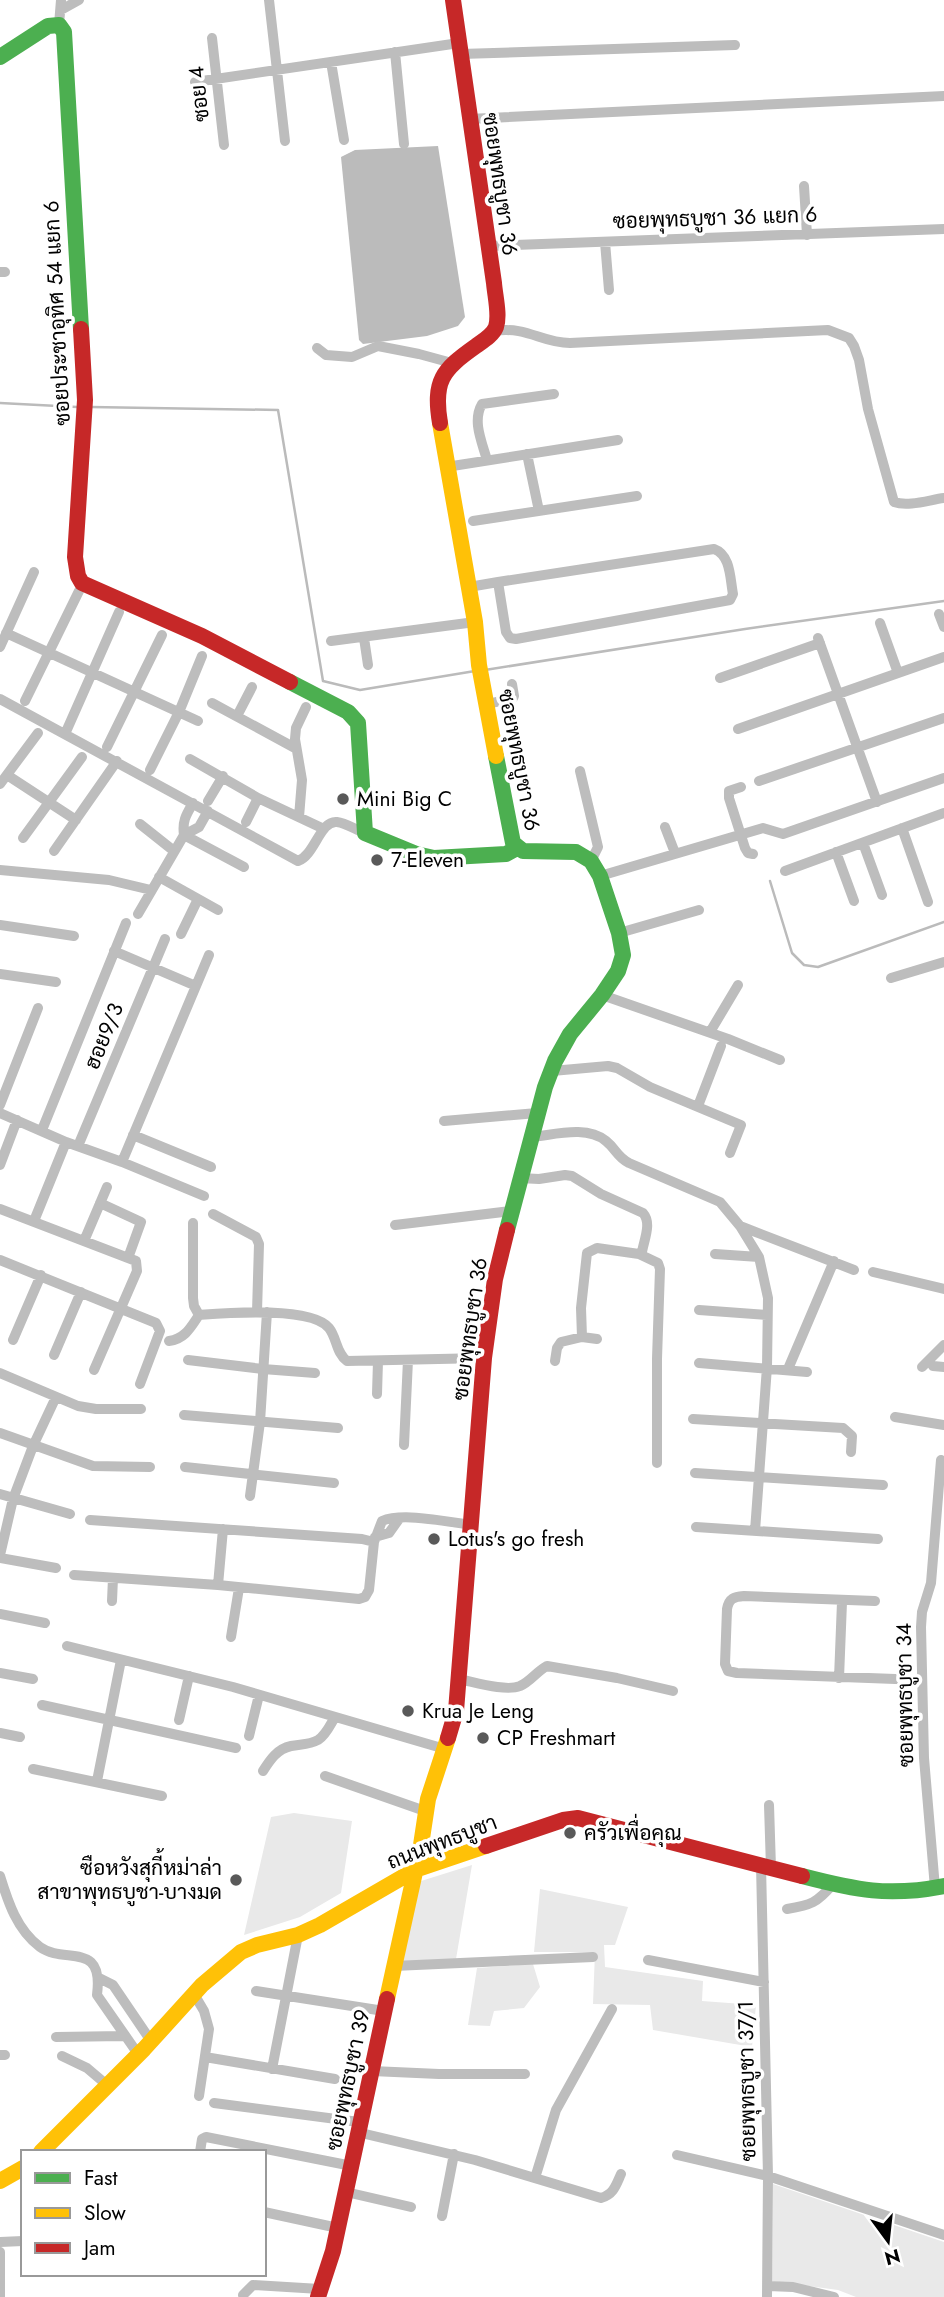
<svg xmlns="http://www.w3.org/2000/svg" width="944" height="2297" font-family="Jost,Sarabun,sans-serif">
	<rect width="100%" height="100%" fill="#fff"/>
	<path fill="#e9e9e9" d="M 294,1813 L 352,1821 L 341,1893 L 300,1917 L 244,1935 L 271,1817 Z
		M 472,1865 L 456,1959 L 398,1962 L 418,1882 Z
		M 540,1889 L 628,1907 L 615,1945 L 604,1945 L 605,1967 L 703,1981 L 702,2001 L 756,2005 L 752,2047 L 653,2030 L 650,2005 L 593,2004 L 595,1952 L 534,1952 Z
		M 533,1964 L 540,1987 L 524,2008 L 494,2011 L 490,2026 L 468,2025 L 477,1968 Z
		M 773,2184 L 944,2242 L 944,2297 L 856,2297 L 838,2290 L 772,2281 Z"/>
	<path fill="#bbb" d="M 438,146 L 465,317 L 458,326 L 427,336 L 363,344 L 359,340 L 341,157 L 355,150 Z"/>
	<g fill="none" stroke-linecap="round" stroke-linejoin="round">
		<path stroke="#bbb" stroke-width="2.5" d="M 0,403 L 77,407
			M 91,407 L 278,410 L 323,681 L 360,690 L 475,671
			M 485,670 L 745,629 L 944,601
			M 770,881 L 792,953 L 804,965 L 818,967 L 944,922"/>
		<path stroke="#bdbdbd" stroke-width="10" d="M 269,0 L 285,141
			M 61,10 L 79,0
			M 59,25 L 61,0
			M 212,38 L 224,145
			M 395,52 L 404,144
			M 461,54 L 735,45
			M 331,62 L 344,140
			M 195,82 L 459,43
			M 469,119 L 944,96
			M 804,186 L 807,235
			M 605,242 L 609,290
			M 487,246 L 944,229
			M 0,272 L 5,272
			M 494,331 C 528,326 541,343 570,343 L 828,330 L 849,338 L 854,346 L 859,360 L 868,409 L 894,502 C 908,507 929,500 944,498
			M 317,348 L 326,355 L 352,357 L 378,346 L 419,354 L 452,363
			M 527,454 L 539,511
			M 487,460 C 482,442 472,421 482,404 L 554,394
			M 446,467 L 618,440
			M 473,521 L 637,496
			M 714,549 C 731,555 730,579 733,594 L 730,600 L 516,639 L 510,638 L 506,632 L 498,582 Z
			M 469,587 L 498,582
			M 939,614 L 944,627
			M 880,623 L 898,673
			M 6,633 L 198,721
			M 364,638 L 368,665
			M 818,638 L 877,802
			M 331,641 L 475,622
			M 0,647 L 34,572
			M 720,678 L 820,643
			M 0,699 L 298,861 C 315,855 320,820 337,822 C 346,823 356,830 365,833
			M 25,701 L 79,591
			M 212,703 L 295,748
			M 488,704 L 513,698 L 514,696 L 512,684
			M 237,716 L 252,687
			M 738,729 L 944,657
			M 65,734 L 119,612
			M 107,747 L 162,635
			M 190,759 L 258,798 L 324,829
			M 150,770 L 179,712 L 202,656
			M 580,771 L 598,847 L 591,861
			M 7,775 L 76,820
			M 759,781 L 944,718
			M 0,784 L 38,733
			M 741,787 L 729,791 L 729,798 L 745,848 L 748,853 L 753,854
			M 208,801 L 223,776
			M 299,817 L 302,780 L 295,739 L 296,728 L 306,707
			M 246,822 L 258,798
			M 140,824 L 174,851
			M 665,827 L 675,853
			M 902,828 L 928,902
			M 184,835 L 244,867
			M 184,835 C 182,821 186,815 193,803
			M 23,838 L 82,757
			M 863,843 L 882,895
			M 54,851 L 117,761
			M 836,852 L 854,901
			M 0,870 L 109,880 L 151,890
			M 785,871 L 944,813
			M 600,876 L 763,828 L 783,834 L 944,778
			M 159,877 L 218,910
			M 138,914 L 184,835 L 199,827 L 208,811
			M 0,925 L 74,936
			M 619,933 L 699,910
			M 181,934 L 198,899
			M 114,951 L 196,986
			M 0,974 L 56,982
			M 891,978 L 944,962
			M 602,995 L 728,1039 L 780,1060
			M 710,1032 L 738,985
			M 552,1071 L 608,1066 L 617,1068 L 650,1087 L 741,1125 L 730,1153
			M 0,1105 L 38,1008
			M 698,1106 L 721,1046
			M 0,1113 L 66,1142 L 122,1162 L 204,1196
			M 444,1121 L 537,1113
			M 42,1130 L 126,923
			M 133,1135 L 211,1167
			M 531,1137 C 554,1135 586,1125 606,1141 C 616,1149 617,1157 629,1163 L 720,1202 L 740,1226 L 759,1257 L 768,1298 L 767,1367 L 755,1531
			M 78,1146 L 165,939
			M 122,1162 L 209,955
			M 0,1165 L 17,1120
			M 519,1178 L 539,1179 L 565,1175 L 572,1176 L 601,1194 L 643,1213 C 652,1223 644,1240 642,1252 L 639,1254
			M 100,1203 L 141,1222 L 128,1258
			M 0,1209 L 136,1261 L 137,1271 L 94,1370
			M 213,1214 L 256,1237 L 259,1244 L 257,1312
			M 34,1221 L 66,1142
			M 193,1223 L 193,1298 L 194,1306 L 199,1315 C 226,1313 311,1306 329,1328 C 337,1338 336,1353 347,1361 L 484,1358
			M 395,1225 L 511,1211
			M 740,1226 L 854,1270
			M 84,1241 L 107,1187
			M 715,1254 L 759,1257
			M 0,1260 L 156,1323 L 160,1331 L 140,1384
			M 873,1272 L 944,1289
			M 699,1310 L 767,1315
			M 597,1339 L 582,1337 L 581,1308 L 587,1253 L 597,1248 L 639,1254 L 658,1263 L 660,1269 L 657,1359 L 657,1463
			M 13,1340 L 41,1275
			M 169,1341 C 185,1339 191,1327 199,1315
			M 54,1355 L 81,1292
			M 188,1360 L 263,1369 L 315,1373
			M 555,1361 L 557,1348 L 561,1342 L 582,1337
			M 699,1363 L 807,1372
			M 933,1366 L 944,1367
			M 922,1367 L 944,1345
			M 788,1369 L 834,1261
			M 0,1373 L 78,1406 L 96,1409 L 141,1409
			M 377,1394 L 378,1361
			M 184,1415 L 338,1428
			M 895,1417 L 944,1425
			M 693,1419 L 843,1428 L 852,1436 L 851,1452
			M 0,1433 L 93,1466 L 150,1467
			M 404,1445 L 408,1360
			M 185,1467 L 334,1483
			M 695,1473 L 883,1485
			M 0,1494 L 70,1514
			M 250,1496 L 260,1422 L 267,1312
			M 90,1520 L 362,1539 L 374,1542
			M 696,1527 L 878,1539
			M 375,1537 L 389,1533 L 399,1519
			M 0,1555 L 13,1499 L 33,1446 L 56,1397
			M 0,1558 L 56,1568
			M 74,1575 L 218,1585 L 359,1599 L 365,1597 L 369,1590 L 374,1542 L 382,1521 C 403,1512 448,1522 472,1525
			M 218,1585 L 223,1529
			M 112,1601 L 113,1578
			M 875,1601 L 744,1596 C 734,1597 729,1598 727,1609 L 725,1664 L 728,1671 L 737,1673 L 922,1680
			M 0,1614 L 45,1623
			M 231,1637 L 239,1588
			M 67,1646 L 233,1687 L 445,1749
			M 0,1673 L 33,1679
			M 839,1678 L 842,1602
			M 458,1679 C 474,1682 506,1692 520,1686 C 530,1682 537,1671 547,1666 L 617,1678 L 673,1691
			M 42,1705 L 236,1748
			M 179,1720 L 189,1676
			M 0,1733 L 20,1737
			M 249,1736 L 259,1695
			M 33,1769 L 162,1796
			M 263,1771 C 270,1760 277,1749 291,1746 C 300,1744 309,1745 318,1740 C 326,1735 330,1725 335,1717
			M 325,1776 L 425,1811
			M 97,1781 L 121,1660
			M 769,1805 L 771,1868
			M 761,1865 L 768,2176 L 767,2297
			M 0,1876 C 8,1902 17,1930 40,1947 C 65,1965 104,1940 97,1995 L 138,2054
			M 935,1888 L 924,1758 L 921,1627 L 922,1612 L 931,1583 L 941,1460
			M 787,1909 C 811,1905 817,1903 833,1884
			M 648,1960 L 764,1982
			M 394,1966 L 593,1957
			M 99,1978 L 113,1985 L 151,2041
			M 256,1991 L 384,2011
			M 194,1994 L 204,2011 L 209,2029 L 199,2096
			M 56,2037 L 124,2036
			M 0,2055 L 5,2055
			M 62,2056 L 87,2068 L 107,2085
			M 205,2057 L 335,2079
			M 272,2069 L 298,1935
			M 372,2071 L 439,2074 L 525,2074
			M 214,2103 L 359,2122
			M 357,2132 L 475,2160 L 601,2198 C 614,2194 616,2185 621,2174
			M 200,2152 L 202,2139 L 206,2137 L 352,2166
			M 677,2155 L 768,2176 L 944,2235
			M 535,2178 L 556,2110 L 612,2009
			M 346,2192 L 411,2207
			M 264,2212 L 338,2228
			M 442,2216 L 454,2154
			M 0,2242 L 23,2241
			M 0,2252 L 0,2297
			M 768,2286 L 793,2287 L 834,2297
			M 243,2295 L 253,2285 L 320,2289"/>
		<path stroke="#4caf50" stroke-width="16" d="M 0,57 L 48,26 L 59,25 L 64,32 L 81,329
			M 290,682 L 348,712 L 358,723 L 365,833 L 416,854 L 434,858 L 506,854 L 517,848
			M 496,756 L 513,843 L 523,851 L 576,852 L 591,861 L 600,876 L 619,933 L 623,955 L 618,971 L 602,995 L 570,1034 L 555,1061 L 545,1087 L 507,1230
			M 802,1876 C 856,1890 888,1897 944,1886"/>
		<path stroke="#ffc107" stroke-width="16" d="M 440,423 L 475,622 L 479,665 L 496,756
			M 387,1999 L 421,1845 L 428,1799 L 448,1738
			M 41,2152 L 144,2049 L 202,1985 L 241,1952 L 257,1945 L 298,1935 L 320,1925 L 415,1870 L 486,1846
			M 0,2181 L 23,2168"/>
		<path stroke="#c62828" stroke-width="16" d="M 81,329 L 85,400 L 75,557 L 78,576 L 82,583 L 202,636 L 290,682
			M 440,423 C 433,381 442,370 476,346 C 483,341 493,335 496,327 C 500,315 495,296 494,283 L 453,0
			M 448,1738 L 456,1711 L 484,1358 L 495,1279 L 507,1230
			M 486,1846 L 563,1820 L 578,1818 L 802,1876
			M 318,2297 L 333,2251 L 387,1999"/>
	</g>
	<g fill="#595959" stroke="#fff" stroke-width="2.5">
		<circle cx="343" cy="799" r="7"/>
		<circle cx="377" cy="860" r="7"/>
		<circle cx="434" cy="1539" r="7"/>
		<circle cx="408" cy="1711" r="7"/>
		<circle cx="483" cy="1738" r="7"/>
		<circle cx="570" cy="1833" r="7"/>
		<circle cx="236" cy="1880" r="7"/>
	</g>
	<g text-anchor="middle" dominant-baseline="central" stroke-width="7" stroke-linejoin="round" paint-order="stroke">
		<g font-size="21" fill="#000" stroke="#fff">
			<text transform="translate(199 94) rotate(-96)">ซอย 4</text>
			<text transform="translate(500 184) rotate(82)">ซอยพุทธบูชา 36</text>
			<text transform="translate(715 218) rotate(-2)">ซอยพุทธบูชา 36 แยก 6</text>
			<text transform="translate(57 313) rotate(-93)">ซอยประชาอุทิศ 54 แยก 6</text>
			<text transform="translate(519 760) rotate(79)">ซอยพุทธบูชา 36</text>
			<text transform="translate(104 1036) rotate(-68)">ฮอย9/3</text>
			<text transform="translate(470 1329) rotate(-82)">ซอยพุทธบูชา 36</text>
			<text transform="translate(905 1695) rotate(-91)">ซอยพุทธบูชา 34</text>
			<text transform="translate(442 1842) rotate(-21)">ถนนพุทธบูชา</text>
			<text transform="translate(348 2080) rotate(-78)">ซอยพุทธบูชา 39</text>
			<text transform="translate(747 2081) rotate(-91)">ซอยพุทธบูชา 37/1</text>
		</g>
		<g font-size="21" fill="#000" stroke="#fff" text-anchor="start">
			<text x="357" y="799">Mini Big C</text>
			<text x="391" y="860">7-Eleven</text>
			<text x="448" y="1539">Lotus's go fresh</text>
			<text x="422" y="1711">Krua Je Leng</text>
			<text x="497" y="1738">CP Freshmart</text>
			<text x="584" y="1833">ครัวเพื่อคุณ</text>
			<text x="222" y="1868" text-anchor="end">ซือหวังสุกี้หม่าล่า<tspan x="222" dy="24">สาขาพุทธบูชา-บางมด</tspan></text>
		</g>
	</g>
	<rect x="21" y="2150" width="245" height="126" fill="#ffffff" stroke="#999999" stroke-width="2"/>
	<rect x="35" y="2173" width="35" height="10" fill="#4caf50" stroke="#999999" stroke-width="2"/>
	<text x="84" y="2185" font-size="21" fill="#000000">Fast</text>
	<rect x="35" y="2208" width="35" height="10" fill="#ffc107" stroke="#999999" stroke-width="2"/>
	<text x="84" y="2220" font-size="21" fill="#000000">Slow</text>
	<rect x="35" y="2243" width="35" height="10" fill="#c62828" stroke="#999999" stroke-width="2"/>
	<text x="84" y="2255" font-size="21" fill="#000000">Jam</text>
	<g transform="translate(888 2241) rotate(165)" stroke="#ffffff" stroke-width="5" paint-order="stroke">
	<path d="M0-5L12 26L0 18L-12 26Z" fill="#000000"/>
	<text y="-10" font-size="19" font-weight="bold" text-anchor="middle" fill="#000000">N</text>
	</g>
</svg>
